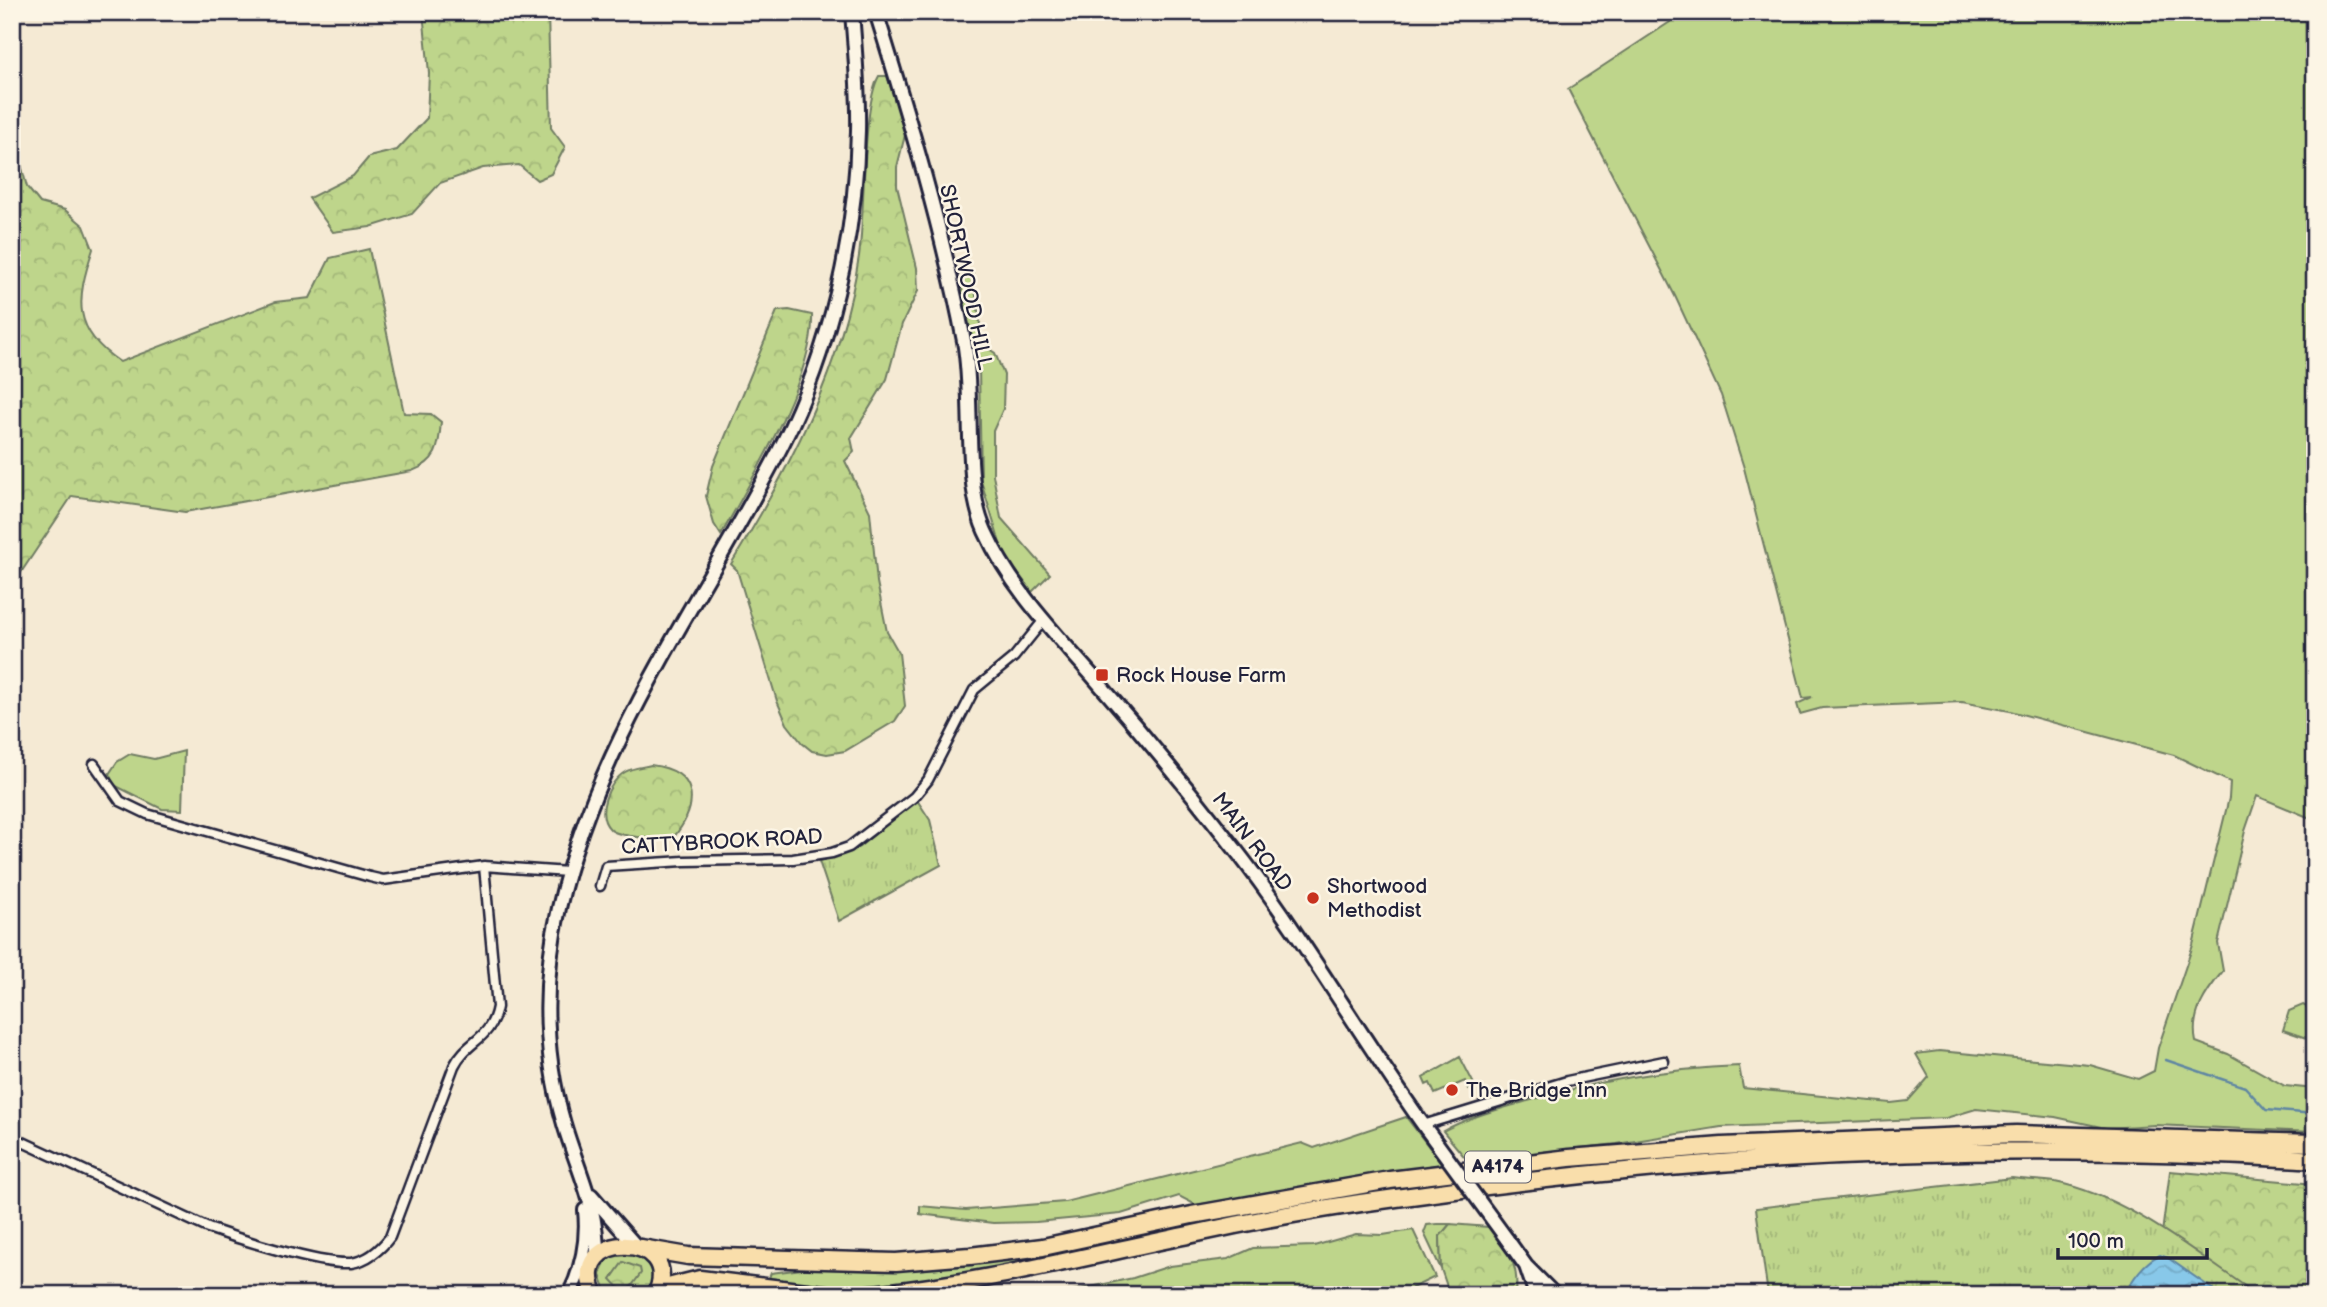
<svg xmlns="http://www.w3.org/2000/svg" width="2327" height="1307" font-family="'Balsamiq Sans',sans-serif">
	<defs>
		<pattern id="forest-crowns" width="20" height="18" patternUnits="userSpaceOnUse" patternTransform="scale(1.75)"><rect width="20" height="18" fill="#bed58b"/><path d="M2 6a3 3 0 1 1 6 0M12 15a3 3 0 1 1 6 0" fill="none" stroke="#a3b779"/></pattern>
		<pattern id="park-tufts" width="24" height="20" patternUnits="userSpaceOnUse" patternTransform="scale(1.75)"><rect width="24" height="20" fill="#bed58b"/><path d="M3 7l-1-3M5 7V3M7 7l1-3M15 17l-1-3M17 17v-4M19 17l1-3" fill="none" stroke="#a3b779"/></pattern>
		<pattern id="water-waves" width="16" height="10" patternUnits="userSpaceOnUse" patternTransform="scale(1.75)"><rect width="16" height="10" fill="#88c8e9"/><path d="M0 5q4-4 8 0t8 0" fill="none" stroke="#75acc9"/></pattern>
	</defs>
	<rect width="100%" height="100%" fill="#f5ead4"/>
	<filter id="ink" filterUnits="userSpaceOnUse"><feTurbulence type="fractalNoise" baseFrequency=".0143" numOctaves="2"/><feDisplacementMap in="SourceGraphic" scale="14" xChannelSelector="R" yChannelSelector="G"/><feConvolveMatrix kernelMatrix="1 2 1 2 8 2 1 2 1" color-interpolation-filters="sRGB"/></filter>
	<g filter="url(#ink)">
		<path fill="#bed58b" stroke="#707c63" stroke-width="2" d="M 1669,12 L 2315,12 L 2315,820 L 2257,796 L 2245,831 L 2218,943 L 2223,971 C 2206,992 2190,1014 2196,1042 L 2228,1054 L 2285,1086 L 2315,1089 L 2315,1132 L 2155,1125 L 2106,1128 L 2055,1117 L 1976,1109 L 1946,1118 L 1721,1127 L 1617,1144 L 1467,1160 L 1443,1131 C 1468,1117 1497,1110 1524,1102 C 1597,1081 1663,1069 1739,1066 L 1743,1088 L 1891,1103 L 1908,1101 L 1929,1077 L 1916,1054 L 1939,1051 L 2090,1065 L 2138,1079 L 2154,1071 L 2158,1048 L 2193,945 L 2229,798 L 2230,782 L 2174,755 L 2010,711 L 1962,702 L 1822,708 L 1800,714 L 1797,704 L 1812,697 L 1803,698 L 1744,468 L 1721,395 L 1675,296 L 1568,89 L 1670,22 Z
			M 973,274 L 983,345 L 995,353 L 1004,375 L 1003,409 L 993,431 L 993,475 L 1001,518 L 1050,574 L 1032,592 L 1003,553 L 981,481 L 979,367 L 958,279 Z
			M 184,751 L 182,810 L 162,809 L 114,785 L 109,774 L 117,762 L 130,754 L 154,759 Z
			M 2303,1005 L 2315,1011 L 2315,1041 L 2283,1030 L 2289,1011 Z
			M 1460,1057 L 1475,1086 L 1469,1089 L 1465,1081 L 1435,1094 L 1430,1083 L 1426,1085 L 1423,1078 Z
			M 1406,1117 L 1442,1164 L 1196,1205 L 1179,1196 L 1121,1214 L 1036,1222 L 993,1223 L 920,1214 L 920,1206 L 966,1210 L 1065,1202 L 1302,1143 L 1314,1148 Z
			M 2068,1142 L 2162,1145 L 1597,1167 L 905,1283 L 838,1288 L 769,1278 L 771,1273 L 810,1268 L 1059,1250 L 1337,1198 L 1599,1164 L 1763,1150 Z
			M 1437,1224 L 1450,1224 L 1440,1236 L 1441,1269 L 1424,1233 L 1427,1225 Z
			M 1413,1230 L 1435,1277 L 1412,1288 L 1410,1295 L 1053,1295 L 1133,1278 L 1170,1266 L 1228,1259 L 1253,1248 L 1314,1246 L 1356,1234 L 1383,1235 Z
			M 637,1252 C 651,1265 658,1277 646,1295 L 608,1295 L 600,1275 C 605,1253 618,1254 637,1252 Z"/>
		<path fill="url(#forest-crowns)" stroke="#707c63" stroke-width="2" d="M 423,12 L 548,12 L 551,128 L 565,147 L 551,174 L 537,180 L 519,165 L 483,168 L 440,183 L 412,214 L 370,227 L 333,232 L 309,198 L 353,176 L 369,157 L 397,150 L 427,118 L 429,73 Z
			M 879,76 L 887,76 L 906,131 L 897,167 L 897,186 L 917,268 L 918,291 L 902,324 L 887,379 L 851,438 L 854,452 L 845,461 L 870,512 L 877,582 L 887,632 L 899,653 L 905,706 L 895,721 L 845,751 L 827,754 L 812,751 L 802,743 L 787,724 L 777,701 L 737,570 L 731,564 C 789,470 843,366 859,256 C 865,215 862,105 879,76 Z
			M 12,131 L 27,187 L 40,203 L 65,210 L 84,226 L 93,249 C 76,300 72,330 120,362 L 275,302 L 310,298 L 330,258 L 369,249 L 404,413 L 431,414 L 441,422 C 439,447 437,462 412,471 L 185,512 L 72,496 L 12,586 L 12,529 L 18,516 L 12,513 Z
			M 789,310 L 812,315 C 815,375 751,481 721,535 L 714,524 L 706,496 L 713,466 L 777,311 Z
			M 651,765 C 699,771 700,805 673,838 C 661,840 617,837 610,829 C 595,814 608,782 625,772 C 631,768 643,767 651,765 Z
			M 2170,1171 L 2315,1184 L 2315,1295 L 2256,1295 L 2162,1233 Z
			M 1450,1224 L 1489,1227 C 1508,1254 1519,1260 1516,1295 L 1450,1295 L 1441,1269 L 1440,1236 Z
			M 623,1262 L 640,1268 L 641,1273 L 631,1287 L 622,1291 L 611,1279 Z"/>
		<path fill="url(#park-tufts)" stroke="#707c63" stroke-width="2" d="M 917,800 L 930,820 L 941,865 L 839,921 L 819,861 L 859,847 Z
			M 2012,1178 C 2026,1180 2041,1180 2055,1182 C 2130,1197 2196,1254 2258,1295 L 1768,1295 L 1756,1208 Z"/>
		<path fill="url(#water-waves)" stroke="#5f86a3" stroke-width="2" d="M 2160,1255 L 2168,1258 L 2221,1295 L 2125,1295 C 2131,1280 2145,1261 2160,1255 Z"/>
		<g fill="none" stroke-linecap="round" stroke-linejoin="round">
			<path stroke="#5f86a3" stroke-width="2.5" d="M 2166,1060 L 2245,1087 L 2266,1110 L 2315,1114"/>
			<defs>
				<path id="street" d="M 94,764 L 120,801 L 147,814 L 370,877 L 383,880 L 484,866 L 568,872
					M 600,886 L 606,866 L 684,861 L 793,859 L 832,853 L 849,847 L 914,797 L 928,780 L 974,690 L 1014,657 L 1043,621
					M 1423,1125 L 1567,1081 L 1664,1061
					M 12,1137 L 208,1228 C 239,1239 319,1265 351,1263 C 367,1261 381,1249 390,1237 L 454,1066 C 467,1040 491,1040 497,1007 L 484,866"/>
				<path id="secondary" d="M 876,12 C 909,118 943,232 964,341 C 975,400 962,480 985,531 C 1011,589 1055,633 1096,680 C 1144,735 1190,791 1235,849 C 1305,939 1361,1038 1427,1130
					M 591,1195 L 635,1245
					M 1506,1238 L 1526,1266 L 1555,1295
					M 597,1258 C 598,1206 578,1172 564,1124 C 543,1052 542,982 559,908 C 598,737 704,598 782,445 C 830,351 856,236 858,131 C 859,91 855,52 852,12
					M 1526,1266 L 1536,1295
					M 569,1295 C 582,1269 588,1239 585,1210"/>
				<path id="highway" d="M 641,1248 L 688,1256 L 896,1262 L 970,1256 L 1043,1247 L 1192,1215 L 1390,1180 L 1569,1158 L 1722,1146 L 2016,1134 L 2315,1143
					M 595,1295 C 564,1229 686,1230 656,1295
					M 658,1295 L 672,1286 L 700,1279 L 832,1295
					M 860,1295 C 973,1286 1082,1257 1193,1234 C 1260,1219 1329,1207 1396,1198 C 1699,1155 2010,1140 2315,1160"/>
			</defs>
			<use href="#street" stroke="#22223b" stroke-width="13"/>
			<use href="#secondary" stroke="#22223b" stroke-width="18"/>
			<use href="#highway" stroke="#22223b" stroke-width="21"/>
			<use href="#street" stroke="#fcf5e5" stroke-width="8"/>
			<use href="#secondary" stroke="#fcf5e5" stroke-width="12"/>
			<use href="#highway" stroke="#f9deab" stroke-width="16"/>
			<defs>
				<path id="secondary-bridge" d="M 1427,1130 L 1506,1238"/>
			</defs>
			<use href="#secondary-bridge" stroke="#22223b" stroke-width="18" stroke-linecap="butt"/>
			<use href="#secondary-bridge" stroke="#fcf5e5" stroke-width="12"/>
		</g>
	</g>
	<g fill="#c8321e" stroke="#fcf5e5" stroke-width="2.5">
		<rect x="1095" y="668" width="14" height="14" rx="3.5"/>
		<circle cx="1313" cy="898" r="7"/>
		<circle cx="1452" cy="1090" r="7"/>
	</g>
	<g text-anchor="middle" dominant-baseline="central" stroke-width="5" stroke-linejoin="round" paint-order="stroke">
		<rect fill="#fcf5e5" stroke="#63616e" stroke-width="2" x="1465" y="1151.5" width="66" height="31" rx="5"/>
		<g font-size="19" font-weight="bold" fill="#22223b">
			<text x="1498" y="1167">A4174</text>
		</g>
		<g font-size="21" fill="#22223b" stroke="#fcf5e5">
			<text transform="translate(966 277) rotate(78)">SHORTWOOD HILL</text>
			<text transform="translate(722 842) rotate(-3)">CATTYBROOK ROAD</text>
			<text transform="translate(1252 842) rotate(53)">MAIN ROAD</text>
		</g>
		<g font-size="21" fill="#22223b" stroke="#fcf5e5" text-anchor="start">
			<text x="1116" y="675">Rock House Farm</text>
			<text x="1327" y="886">Shortwood<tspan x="1327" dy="24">Methodist</tspan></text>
			<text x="1466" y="1090">The Bridge Inn</text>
		</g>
	</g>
	<rect width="2327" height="1307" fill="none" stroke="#fcf5e5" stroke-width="42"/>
	<rect x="21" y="21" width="2285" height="1265" fill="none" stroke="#22223b" stroke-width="2.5" filter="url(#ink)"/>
	<path d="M2058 1248v10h149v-10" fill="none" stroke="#22223b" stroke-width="3.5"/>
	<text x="2068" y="1248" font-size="21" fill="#22223b" stroke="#fcf5e5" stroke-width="5" paint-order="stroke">100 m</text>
</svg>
